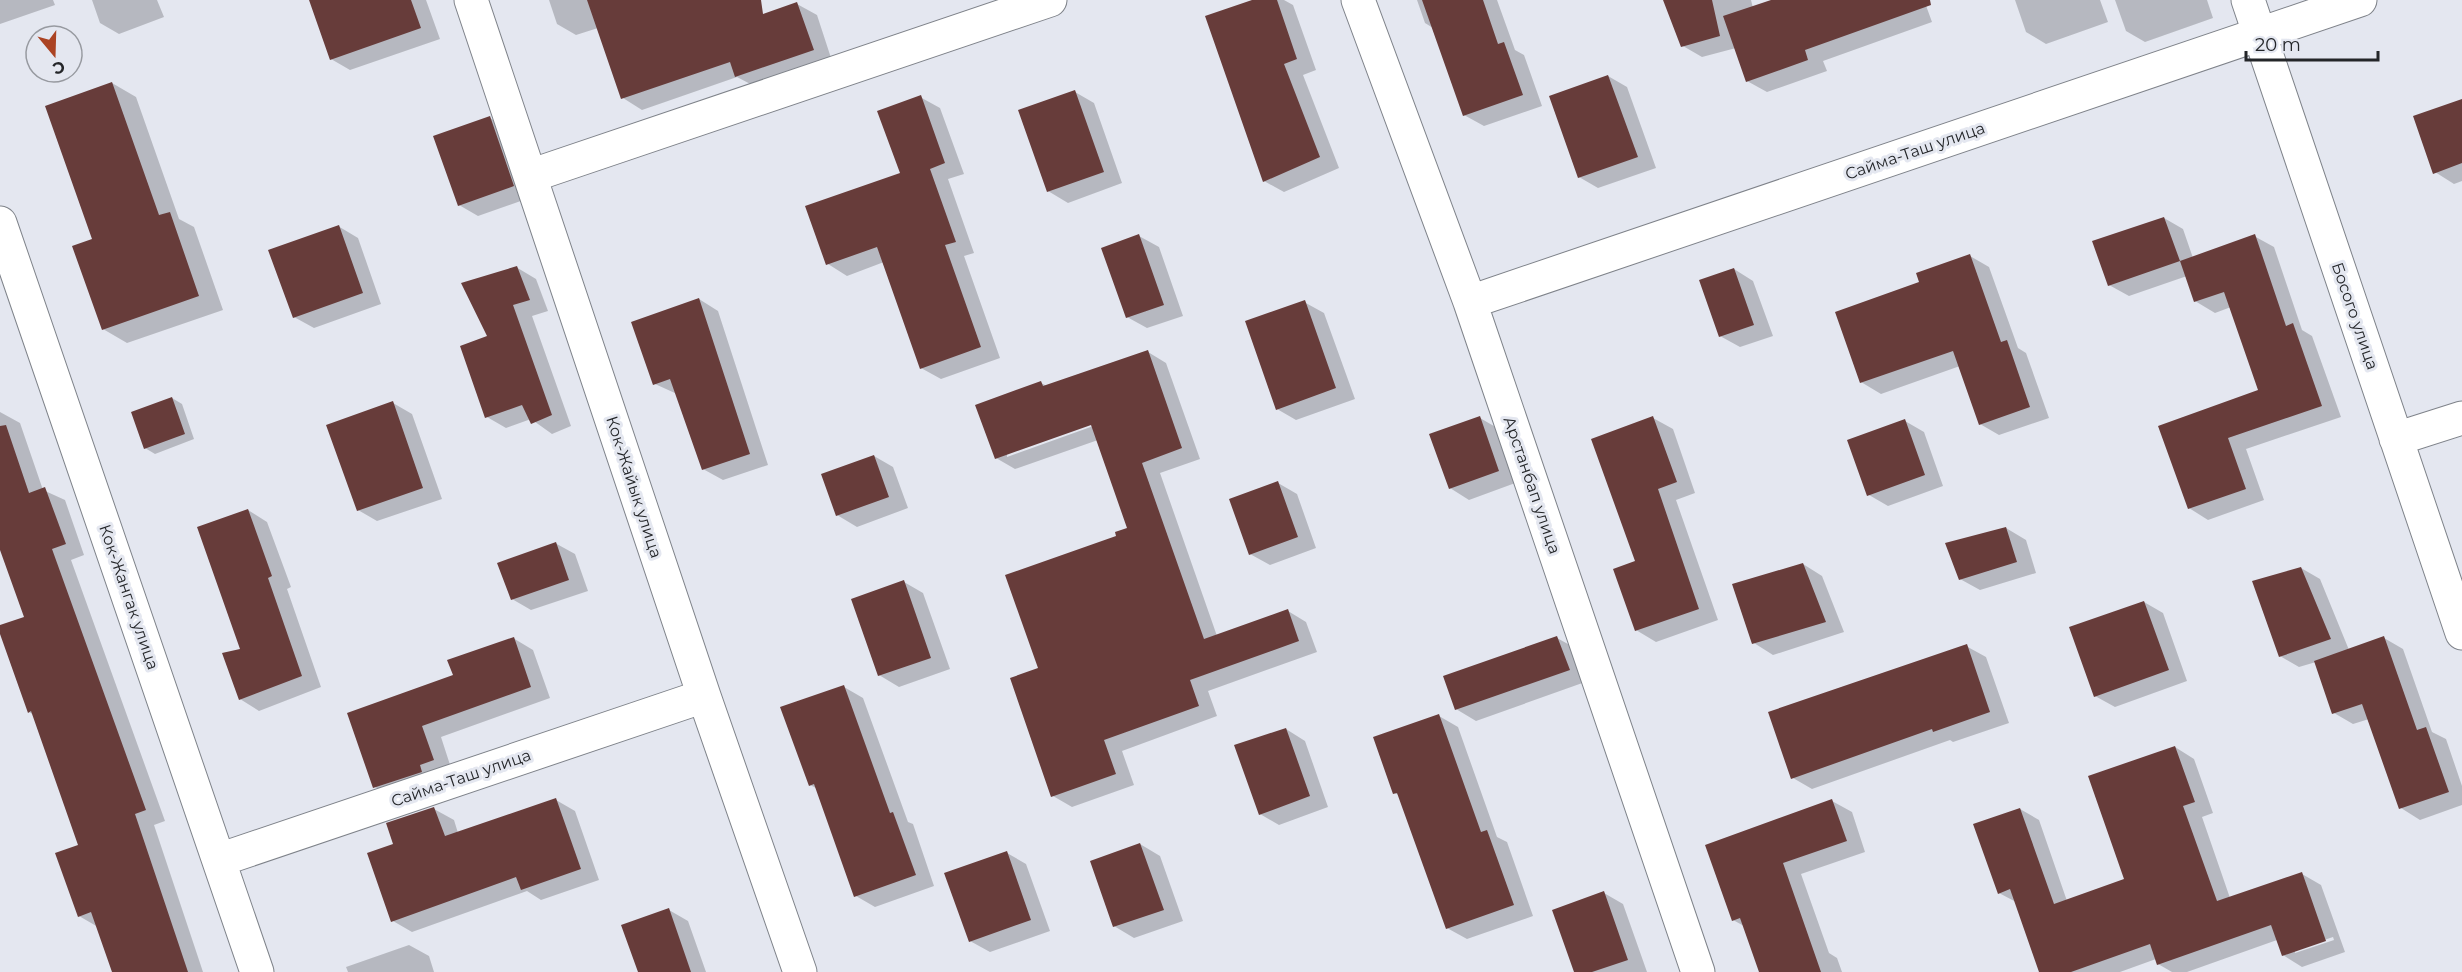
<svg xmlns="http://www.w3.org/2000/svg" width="2462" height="972" font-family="Montserrat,sans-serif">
	<rect width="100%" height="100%" fill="#e4e7f0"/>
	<path fill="#0003" fill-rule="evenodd" d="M 0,0 L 53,0 L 55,5 L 0,24 Z
		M 92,0 L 157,0 L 164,17 L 119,34 L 100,23 Z
		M 310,0 L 426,0 L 440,39 L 350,70 L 331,59 Z
		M 549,0 L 654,0 L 679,45 L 797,4 L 817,15 L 832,61 L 756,87 L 737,77 L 642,110 L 623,98 L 598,28 L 576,35 L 557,24 Z
		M 1257,0 L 1284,0 L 1293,5 L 1316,70 L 1303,75 L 1339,168 L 1284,192 L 1264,181 Z
		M 1417,0 L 1497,0 L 1515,50 L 1524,55 L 1542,106 L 1484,126 L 1464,115 L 1433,28 L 1425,23 Z
		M 1673,0 L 1751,0 L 1753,8 L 1775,0 L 1924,0 L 1932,22 L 1823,61 L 1827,71 L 1767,92 L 1747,81 L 1736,48 L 1702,57 L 1683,46 Z
		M 2015,0 L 2100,0 L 2108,22 L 2046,44 L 2026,32 Z
		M 2115,0 L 2207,0 L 2213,18 L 2145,42 L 2126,31 Z
		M 1608,76 L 1627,87 L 1656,168 L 1598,188 L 1579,177 Z
		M 112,83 L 136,97 L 179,219 L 194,227 L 223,310 L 127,343 L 103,329 L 93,240 Z
		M 1075,92 L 1094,103 L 1122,183 L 1068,203 L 1048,191 Z
		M 920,97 L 940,108 L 964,174 L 948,179 L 974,253 L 964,256 L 1000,358 L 941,379 L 921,368 L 884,262 L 847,276 L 828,264 L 902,174 Z
		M 2462,101 L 2462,181 L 2454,184 L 2435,172 Z
		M 490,118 L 509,129 L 532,197 L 478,216 L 459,205 Z
		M 2164,218 L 2183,229 L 2193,258 L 2254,236 L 2274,247 L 2302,330 L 2312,336 L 2341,417 L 2246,449 L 2264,500 L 2208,520 L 2189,508 L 2160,427 L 2260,391 L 2231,307 L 2215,313 L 2195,301 L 2187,276 L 2129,296 L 2109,285 Z
		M 338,226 L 358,238 L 381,304 L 314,328 L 294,317 Z
		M 1139,236 L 1159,247 L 1183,316 L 1147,328 L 1127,317 Z
		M 1970,256 L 1989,267 L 2018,348 L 2026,353 L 2049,418 L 1999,435 L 1980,424 L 1960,366 L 1881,394 L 1861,382 L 1921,283 Z
		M 516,267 L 536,279 L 548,311 L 532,316 L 571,426 L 552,434 L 531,419 L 506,428 L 487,417 L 489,337 Z
		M 1734,269 L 1753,281 L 1773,336 L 1740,347 L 1720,336 Z
		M 699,299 L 718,311 L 768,465 L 723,480 L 703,469 L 677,394 L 655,384 Z
		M 1304,302 L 1324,313 L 1355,399 L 1296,420 L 1277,409 Z
		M 1148,352 L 1166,363 L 1200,459 L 1160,473 L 1217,636 L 1288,611 L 1306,622 L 1317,652 L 1208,691 L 1217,716 L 1122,751 L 1134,785 L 1072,807 L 1053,796 L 1040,669 L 1118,537 L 1129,529 L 1098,440 L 1015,469 L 996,458 L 1041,383 L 1047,386 ZM 1098,421 L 1099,424 L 1007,457 L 1007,453 Z
		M 172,398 L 182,404 L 194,439 L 155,454 L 145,448 Z
		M 393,403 L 412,414 L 442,499 L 377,521 L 358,510 Z
		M 0,412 L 20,423 L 43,490 L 65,500 L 84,555 L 71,560 L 165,821 L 154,825 L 203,972 L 114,972 L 98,927 L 79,916 L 80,846 L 34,715 L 29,712 L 0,629 L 0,627 L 26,618 L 0,545 Z
		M 1480,418 L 1499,429 L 1518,482 L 1469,500 L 1450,488 Z
		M 1653,418 L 1673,429 L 1695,493 L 1676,500 L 1718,620 L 1656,642 L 1636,630 L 1637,562 Z
		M 1905,421 L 1924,432 L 1943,486 L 1888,506 L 1869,495 Z
		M 874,456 L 893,467 L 908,508 L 857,527 L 837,515 Z
		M 1278,483 L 1297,494 L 1316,548 L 1270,565 L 1250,554 Z
		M 248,510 L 267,522 L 291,587 L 287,589 L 321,687 L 259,711 L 240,699 Z
		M 2006,528 L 2026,540 L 2036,573 L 1980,590 L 1960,579 Z
		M 555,543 L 575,554 L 588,591 L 531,610 L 512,599 Z
		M 1803,564 L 1822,576 L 1844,632 L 1773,655 L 1754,643 Z
		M 2301,568 L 2320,579 L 2349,650 L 2384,638 L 2403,649 L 2432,732 L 2446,739 L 2462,786 L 2462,805 L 2420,820 L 2401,808 L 2369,719 L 2353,724 L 2334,713 L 2316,662 L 2299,667 L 2280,656 Z
		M 904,582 L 923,593 L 950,669 L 899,687 L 879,675 Z
		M 2144,602 L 2163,613 L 2187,681 L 2115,707 L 2095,696 Z
		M 513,638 L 533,650 L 550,698 L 441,737 L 452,771 L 394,798 L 375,787 L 455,676 Z
		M 1557,638 L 1577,649 L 1588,681 L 1476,721 L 1456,709 Z
		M 1966,646 L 1986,657 L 2009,723 L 1953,742 L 1950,740 L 1812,789 L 1793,778 Z
		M 844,687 L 863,698 L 908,822 L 913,824 L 934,886 L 875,907 L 856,896 L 818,789 L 810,785 Z
		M 1439,716 L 1458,727 L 1497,837 L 1507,842 L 1533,916 L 1467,939 L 1447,928 L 1399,795 L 1395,793 Z
		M 1286,729 L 1305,741 L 1328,807 L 1279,825 L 1260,814 Z
		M 2175,747 L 2194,759 L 2213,813 L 2202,817 L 2230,898 L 2302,874 L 2321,885 L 2345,952 L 2302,967 L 2283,955 L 2277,940 L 2187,972 L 2172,972 L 2158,964 L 2156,959 L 2120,972 L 2040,972 L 2016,902 L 1999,893 L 2020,809 L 2039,820 L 2067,901 L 2126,880 ZM 2333,937 L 2334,940 L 2295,953 L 2295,950 Z
		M 556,800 L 575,811 L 599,880 L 541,900 L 527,891 L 412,932 L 393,921 L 395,845 L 434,809 L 454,820 L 458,833 Z
		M 1832,801 L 1852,812 L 1865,852 L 1801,874 L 1829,953 L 1837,958 L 1842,972 L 1761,972 L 1744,926 L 1733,920 Z
		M 1140,844 L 1160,856 L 1183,921 L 1134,938 L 1114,926 Z
		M 1007,853 L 1026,864 L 1050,931 L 990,952 L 970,941 Z
		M 1604,893 L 1623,904 L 1647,972 L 1576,972 Z
		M 669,910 L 688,921 L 706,972 L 639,972 Z
		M 409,945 L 429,956 L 434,972 L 348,972 L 346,967 Z"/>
	<path fill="#673c3a" d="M 309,0 L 411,0 L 421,28 L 330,60 Z
		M 587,0 L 761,0 L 763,14 L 797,2 L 814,50 L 735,77 L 730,62 L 621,99 Z
		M 1252,0 L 1277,0 L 1297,59 L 1284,64 L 1320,157 L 1263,182 L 1205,16 Z
		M 1422,0 L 1483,0 L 1498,44 L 1504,42 L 1523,95 L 1463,116 Z
		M 1663,0 L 1712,0 L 1720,36 L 1681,47 Z
		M 1771,0 L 1930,0 L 1931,5 L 1805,50 L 1808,60 L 1746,82 L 1723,16 Z
		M 1608,75 L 1638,157 L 1578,178 L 1549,96 Z
		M 112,82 L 159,215 L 170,212 L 199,296 L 102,330 L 72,246 L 92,239 L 45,106 Z
		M 1075,90 L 1104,172 L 1047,192 L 1018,110 Z
		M 921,95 L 945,163 L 930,169 L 956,242 L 945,245 L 981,347 L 920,369 L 877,247 L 826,265 L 805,206 L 900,173 L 877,111 Z
		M 2462,99 L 2462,163 L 2433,174 L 2413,116 Z
		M 490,116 L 514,186 L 458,206 L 433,136 Z
		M 2164,217 L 2180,261 L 2108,286 L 2092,241 Z
		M 339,225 L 363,293 L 293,318 L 268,250 Z
		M 1139,234 L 1164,305 L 1126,318 L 1101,248 Z
		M 2255,234 L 2286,326 L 2293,323 L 2322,406 L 2228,438 L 2246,489 L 2188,509 L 2158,426 L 2258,390 L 2224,292 L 2194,302 L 2180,261 Z
		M 1970,254 L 2001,342 L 2007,340 L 2030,407 L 1979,425 L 1953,351 L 1860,383 L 1835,312 L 1919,282 L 1916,273 Z
		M 517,266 L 530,300 L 513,305 L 552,415 L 531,424 L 522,405 L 485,418 L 460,346 L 487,336 L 461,283 Z
		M 1734,268 L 1754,325 L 1719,337 L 1699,280 Z
		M 699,298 L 750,454 L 702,470 L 670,379 L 653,385 L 631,322 Z
		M 1305,300 L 1336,388 L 1276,410 L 1245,321 Z
		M 1148,350 L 1182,448 L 1142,463 L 1204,639 L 1288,609 L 1299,641 L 1190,680 L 1199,706 L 1104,740 L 1116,774 L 1051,797 L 1010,678 L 1038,668 L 1005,575 L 1116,536 L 1115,532 L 1127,528 L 1091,425 L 995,459 L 975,405 L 1041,381 L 1043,386 Z
		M 172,397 L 185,434 L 144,449 L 131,412 Z
		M 393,401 L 423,488 L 357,511 L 326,425 Z
		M 1480,416 L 1499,471 L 1449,489 L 1429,434 Z
		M 1653,416 L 1677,482 L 1658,489 L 1699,609 L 1635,631 L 1613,569 L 1635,561 L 1591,439 Z
		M 1905,419 L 1925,475 L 1867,496 L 1847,440 Z
		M 6,425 L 29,493 L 45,487 L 66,544 L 52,549 L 146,810 L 135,814 L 188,972 L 112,972 L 91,912 L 78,917 L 55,853 L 78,845 L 31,711 L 28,713 L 0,634 L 0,625 L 24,617 L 0,550 L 0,426 Z
		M 874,455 L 889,497 L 836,516 L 821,474 Z
		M 1278,481 L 1298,537 L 1249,555 L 1229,499 Z
		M 248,509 L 272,576 L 268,578 L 302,676 L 239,700 L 222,653 L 240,649 L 197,527 Z
		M 2006,527 L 2017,562 L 1959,580 L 1945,543 Z
		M 556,542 L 569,580 L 511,600 L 497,563 Z
		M 1803,563 L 1826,622 L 1752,644 L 1732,584 Z
		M 2301,567 L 2331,639 L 2279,657 L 2252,581 Z
		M 904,580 L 931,658 L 878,676 L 851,599 Z
		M 2144,601 L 2169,670 L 2094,697 L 2069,627 Z
		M 1557,636 L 1570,670 L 1455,710 L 1443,676 Z
		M 2384,636 L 2417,730 L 2426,727 L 2449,792 L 2399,809 L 2362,704 L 2332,714 L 2314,661 Z
		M 514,637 L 531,687 L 422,726 L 434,760 L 420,765 L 422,772 L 373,788 L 347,713 L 453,675 L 447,660 Z
		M 1967,644 L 1990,712 L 1933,732 L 1932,729 L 1791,779 L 1768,712 Z
		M 844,685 L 890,813 L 893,812 L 916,875 L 854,897 L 814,784 L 809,786 L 780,707 Z
		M 1439,714 L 1481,832 L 1487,830 L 1514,905 L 1446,929 L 1397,793 L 1393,794 L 1373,737 Z
		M 1286,728 L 1310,796 L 1259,815 L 1234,745 Z
		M 2175,746 L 2195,802 L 2183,806 L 2217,901 L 2302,872 L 2326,941 L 2282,956 L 2271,925 L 2157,965 L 2150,944 L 2071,972 L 2039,972 L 2010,889 L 1998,894 L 1973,824 L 2020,808 L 2054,904 L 2124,879 L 2088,776 Z
		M 556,798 L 581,869 L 521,890 L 516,877 L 391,922 L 367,853 L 393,844 L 386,823 L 434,807 L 445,836 Z
		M 1832,799 L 1847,841 L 1783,863 L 1821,972 L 1759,972 L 1740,918 L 1732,921 L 1705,845 Z
		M 1140,843 L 1164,910 L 1113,927 L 1090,861 Z
		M 1007,851 L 1031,920 L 969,942 L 944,873 Z
		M 1604,891 L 1628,960 L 1592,972 L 1574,972 L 1552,910 Z
		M 669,908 L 691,972 L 638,972 L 621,925 Z"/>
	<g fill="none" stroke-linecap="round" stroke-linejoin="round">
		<defs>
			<path id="minor" d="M 471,0 L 704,696 L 800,972
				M 1358,0 L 1470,302 L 1698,972
				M 2248,0 L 2462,633
				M 530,176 L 1050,0
				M 0,223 L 257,972
				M 1470,302 L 2360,0
				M 2396,439 L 2462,418
				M 219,860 L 704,696"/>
		</defs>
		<use href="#minor" stroke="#7f838a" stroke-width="35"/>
		<use href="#minor" stroke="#fff" stroke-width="33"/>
	</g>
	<g text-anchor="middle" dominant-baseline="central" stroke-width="6" stroke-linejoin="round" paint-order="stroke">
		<g font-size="16" fill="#242629" stroke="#e4e7f0">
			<text transform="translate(1915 151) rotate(-19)">Сайма-Таш улица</text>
			<text transform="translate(2355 316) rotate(71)">Босого улица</text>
			<text transform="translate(1532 485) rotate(71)">Арстанбап улица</text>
			<text transform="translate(634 487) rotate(72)">Кок-Жайык улица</text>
			<text transform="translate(129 597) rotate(71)">Кок-Жангак улица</text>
			<text transform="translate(461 778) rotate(-19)">Сайма-Таш улица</text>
		</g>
	</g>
	<g transform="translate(54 54) rotate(161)"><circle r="28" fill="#e4e7f0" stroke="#979aa0" stroke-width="1.5"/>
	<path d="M0-4.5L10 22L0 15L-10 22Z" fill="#ab4323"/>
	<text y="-9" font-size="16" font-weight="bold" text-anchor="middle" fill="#242629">С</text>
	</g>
	<path d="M2246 51v9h132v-9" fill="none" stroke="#242629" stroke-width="3"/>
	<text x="2255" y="51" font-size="18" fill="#242629" stroke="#e4e7f0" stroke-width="4.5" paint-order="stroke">20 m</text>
</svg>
